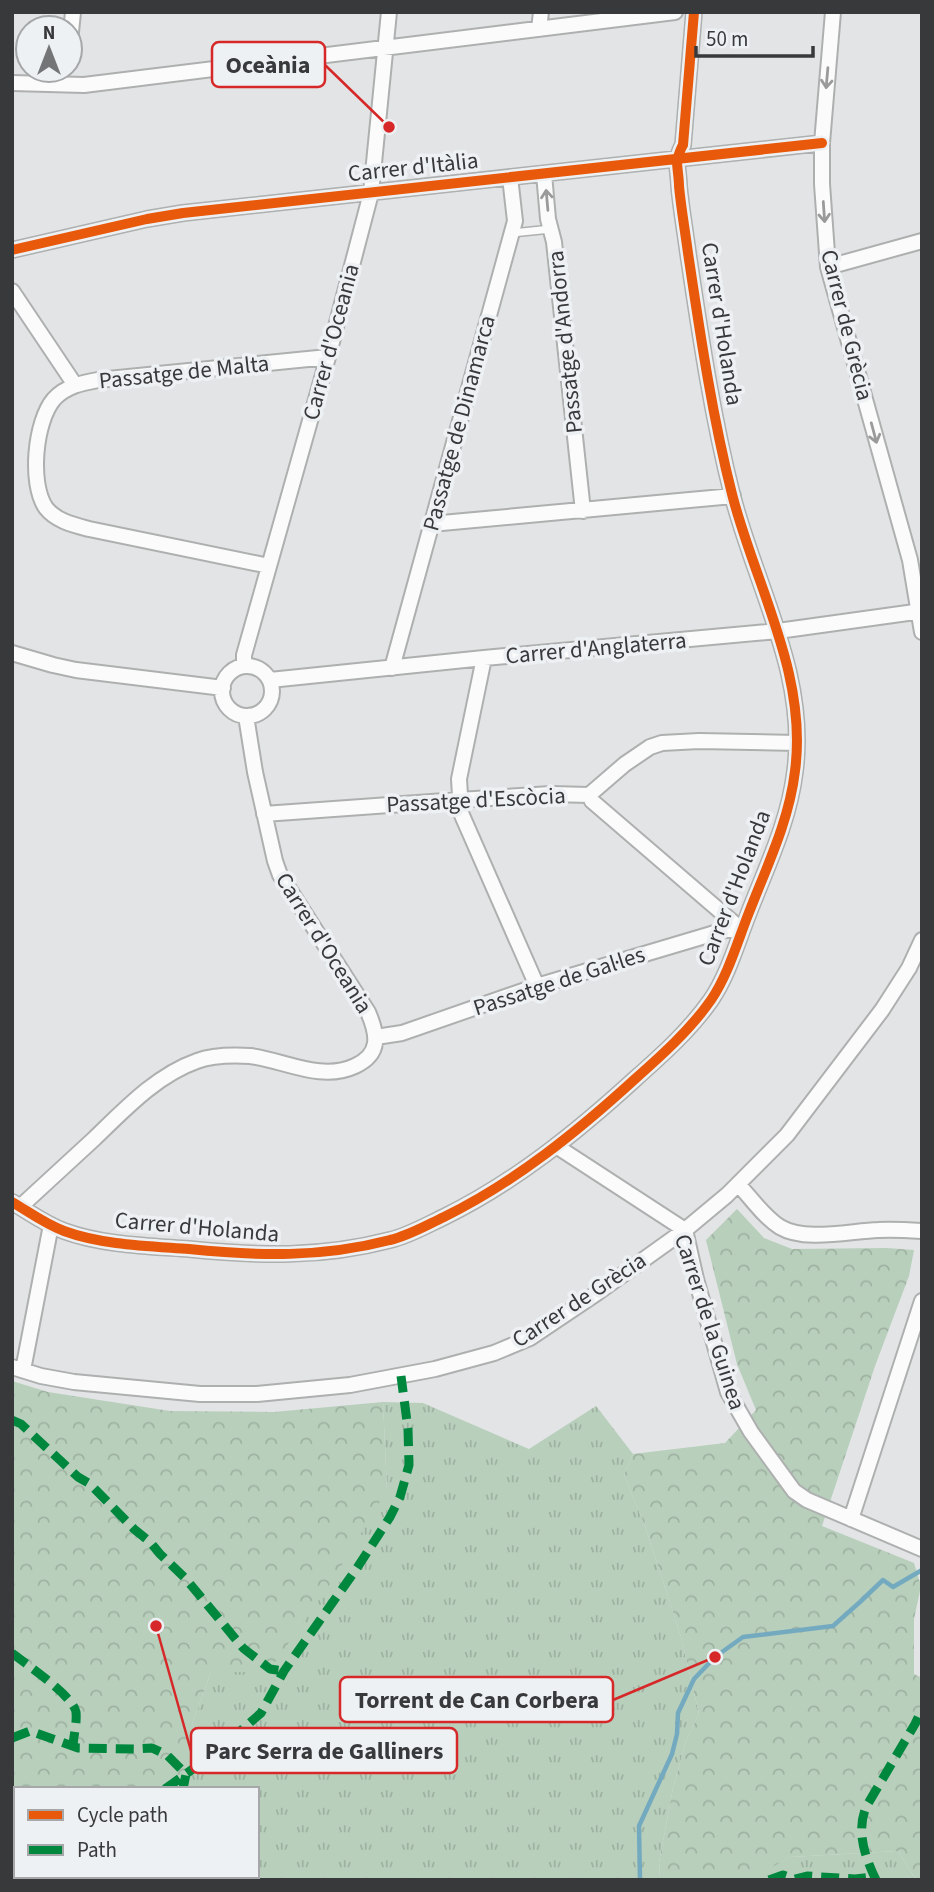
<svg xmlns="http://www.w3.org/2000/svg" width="934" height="1892" font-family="'Source Sans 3',sans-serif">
	<defs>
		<pattern id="grass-tufts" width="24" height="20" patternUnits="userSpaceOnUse" patternTransform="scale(1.75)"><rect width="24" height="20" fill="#b8cfbc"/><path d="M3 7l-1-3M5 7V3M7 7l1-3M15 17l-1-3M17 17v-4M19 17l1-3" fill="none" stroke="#9fb2a2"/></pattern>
		<pattern id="forest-crowns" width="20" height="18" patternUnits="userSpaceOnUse" patternTransform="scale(1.75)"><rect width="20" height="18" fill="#b8cfbc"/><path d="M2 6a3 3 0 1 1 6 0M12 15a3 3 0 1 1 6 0" fill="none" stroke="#9fb2a2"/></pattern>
	</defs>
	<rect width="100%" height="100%" fill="#e2e4e5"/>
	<path fill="url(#grass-tufts)" d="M 383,1402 L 423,1403 L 529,1449 L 596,1406 L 633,1454 L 624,1475 L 645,1526 L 681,1637 L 699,1714 L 686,1741 L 673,1788 L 659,1862 L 660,1880 L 155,1880 L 156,1876 L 257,1876 L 257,1789 L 182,1789 L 202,1743 L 192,1724 L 211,1672 L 387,1490 Z
		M 898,1851 L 916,1880 L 749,1880 L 755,1875 L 790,1857 Z"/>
	<path fill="url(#forest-crowns)" d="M 737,1209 L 764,1238 L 792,1249 L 887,1248 L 914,1250 L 909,1276 L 875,1366 L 822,1526 L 914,1563 L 921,1586 L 914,1619 L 914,1674 L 922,1678 L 922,1880 L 916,1880 L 898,1851 L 790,1857 L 749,1880 L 660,1880 L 659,1862 L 673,1788 L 686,1741 L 699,1714 L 681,1637 L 645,1526 L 624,1475 L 633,1454 L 725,1443 L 756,1410 L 737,1364 L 706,1240 Z
		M 12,1381 L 48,1392 L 170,1411 L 274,1412 L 383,1402 L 387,1490 L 333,1580 L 268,1672 L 211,1672 L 192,1724 L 202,1743 L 182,1789 L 16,1789 L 16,1876 L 156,1876 L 155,1880 L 12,1880 Z"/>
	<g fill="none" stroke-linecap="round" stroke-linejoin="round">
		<path stroke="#74aabf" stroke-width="4.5" d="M 640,1880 L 639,1826 L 672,1754 L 677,1734 L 678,1713 L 694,1679 L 715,1657 L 743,1637 L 833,1626 L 860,1602 L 883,1580 L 893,1587 L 922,1570"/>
		<defs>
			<path id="lane" d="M 512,233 L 551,229"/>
			<path id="street" d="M 833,12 L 822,143 L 822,184 L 828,267 L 910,560 L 922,632
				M 539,29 L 541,12
				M 70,42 L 73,12
				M 12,83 L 84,85 L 675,12
				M 544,174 L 548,219 L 554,242 L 583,511
				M 12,250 L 147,219 L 183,213 L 822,143
				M 828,267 L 922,241
				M 12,291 L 75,385
				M 431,524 L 733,496
				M 269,566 L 89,529 C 74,525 56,521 46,508 C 29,484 35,421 54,399 C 66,386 82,383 98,380 L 328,357
				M 12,653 L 53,665 L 76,670 L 223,688
				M 484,658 L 459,779 L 461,813 L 537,986
				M 244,666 L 244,655 L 328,357 L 371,193 L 389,12
				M222 691a25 25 0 1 1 50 0a25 25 0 1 1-50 0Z
				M 392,668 L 515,221 L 510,177
				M 270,680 L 484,658 L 778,631 L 922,611
				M 589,795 L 592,801 L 742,930
				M 264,814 L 459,800 L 551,794 L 589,795 L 625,764 L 650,747 L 662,743 L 699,741 L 797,743
				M 376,1037 L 402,1033 L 537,986 L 725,930 L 742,930
				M 556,1146 L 685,1230 L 696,1279 L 728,1392 L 751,1432 L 794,1491 L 807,1500 L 922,1549
				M 738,1184 C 751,1198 764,1217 780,1227 C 805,1242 850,1231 878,1230 C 892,1229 907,1230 922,1231
				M 12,1202 C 29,1212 45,1224 64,1231 C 102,1245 148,1246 189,1249 C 258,1256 321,1258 390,1240 C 408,1236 427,1225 444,1217 C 515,1182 577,1132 635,1079 C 662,1055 690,1030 711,1000 C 728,975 737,943 748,915 C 766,868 789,822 795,771 C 808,674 755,585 732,494 C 712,415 700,333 688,253 C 685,230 681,208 679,186 C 679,178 677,168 677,161 C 678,157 681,148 683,145 L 694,12
				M 20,1207 C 45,1184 70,1161 95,1138 C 125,1109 157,1075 197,1061 C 213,1055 233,1055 250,1056 C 284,1060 321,1082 355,1066 C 381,1054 378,1035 368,1012 L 280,875 L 275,861 L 255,772 L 246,716
				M 12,1367 L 41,1376 L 74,1382 L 200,1394 L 257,1394 L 350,1385 L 435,1369 L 494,1353 L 530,1338 L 597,1293 L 685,1230 L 727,1195 L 787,1135 L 882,1010 L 909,968 L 922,940
				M 23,1370 L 51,1225
				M 851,1519 L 922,1301"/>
		</defs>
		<use href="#lane" stroke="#aeb0b0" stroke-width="10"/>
		<use href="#street" stroke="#aeb0b0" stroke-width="18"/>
		<use href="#lane" stroke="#fbfbfb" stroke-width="7"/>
		<use href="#street" stroke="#fbfbfb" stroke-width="14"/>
		<path stroke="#00873e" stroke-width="9" stroke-dasharray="18 9" stroke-linecap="butt" d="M 12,1420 L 21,1424 L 78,1477 L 90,1484 L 134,1529 L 150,1542 L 160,1554 L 186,1579 L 243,1648 L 270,1669 L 284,1671
			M 12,1653 C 27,1665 73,1696 76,1712 C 77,1723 74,1734 73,1745
			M 12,1738 L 30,1731 L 78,1748 L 135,1749 L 152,1748 L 167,1755 L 186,1774 L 183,1789
			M 165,1789 L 215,1753 L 261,1713 L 284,1671 L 357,1568 L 390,1517 L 400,1497 L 409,1465 L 408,1429 L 401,1376
			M 133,1880 L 133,1876
			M 164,1880 L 165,1876
			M 769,1880 L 783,1875 L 795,1879 L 807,1876 L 855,1879 L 874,1877
			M 876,1880 C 865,1857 856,1832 866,1807 L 915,1724 L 922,1709"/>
		<defs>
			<path id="cycleway" d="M 12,250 L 147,219 L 183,213 L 822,143
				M 12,1202 C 29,1212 45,1224 64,1231 C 102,1245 148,1246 189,1249 C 258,1256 321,1258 390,1240 C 408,1236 427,1225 444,1217 C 515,1182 577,1132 635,1079 C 662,1055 690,1030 711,1000 C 728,975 737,943 748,915 C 766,868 789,822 795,771 C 808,674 755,585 732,494 C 712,415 700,333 688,253 C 685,230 681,208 679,186 C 679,178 677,168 677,161 C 678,157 681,148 683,145 L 694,12"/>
		</defs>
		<use href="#cycleway" stroke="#eef1f3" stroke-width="15"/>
		<use href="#cycleway" stroke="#e8590c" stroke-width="10"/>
	</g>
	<defs><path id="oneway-shaft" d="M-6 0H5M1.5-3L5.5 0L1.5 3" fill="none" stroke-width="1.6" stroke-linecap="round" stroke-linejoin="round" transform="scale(1.75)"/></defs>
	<g stroke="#9a9a9a">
		<use href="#oneway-shaft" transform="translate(827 78) rotate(95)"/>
		<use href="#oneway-shaft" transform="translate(547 200) rotate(-95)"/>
		<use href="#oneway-shaft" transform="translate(824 212) rotate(86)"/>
		<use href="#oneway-shaft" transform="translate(874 433) rotate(75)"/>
	</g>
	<g text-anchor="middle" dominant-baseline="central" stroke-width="7" stroke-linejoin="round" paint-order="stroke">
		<g font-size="23" fill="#38393a" stroke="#eef1f3">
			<text transform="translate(413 167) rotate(-6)">Carrer d'Itàlia</text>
			<text transform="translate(722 324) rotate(81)">Carrer d'Holanda</text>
			<text transform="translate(847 325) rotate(76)">Carrer de Grècia</text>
			<text transform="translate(331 342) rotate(-75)">Carrer d'Oceania</text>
			<text transform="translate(565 342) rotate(-96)">Passatge d'Andorra</text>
			<text transform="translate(184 372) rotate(-6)">Passatge de Malta</text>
			<text transform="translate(459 423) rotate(-75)">Passatge de Dinamarca</text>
			<text transform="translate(596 648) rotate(-5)">Carrer d'Anglaterra</text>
			<text transform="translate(476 800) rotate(-3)">Passatge d'Escòcia</text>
			<text transform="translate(734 888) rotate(-69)">Carrer d'Holanda</text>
			<text transform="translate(324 943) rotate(58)">Carrer d'Oceania</text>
			<text transform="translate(559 981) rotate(-18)">Passatge de Gal·les</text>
			<text transform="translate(197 1227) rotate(5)">Carrer d'Holanda</text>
			<text transform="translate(579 1300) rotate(-33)">Carrer de Grècia</text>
			<text transform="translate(710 1322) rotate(72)">Carrer de la Guinea</text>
		</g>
	</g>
	<path fill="none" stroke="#d62828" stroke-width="2.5" d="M389 127L325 65M715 1657L613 1700M156 1626L191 1751"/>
	<g fill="#d62828" stroke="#eef1f3" stroke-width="2.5">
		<circle cx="389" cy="127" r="7"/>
		<circle cx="715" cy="1657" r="7"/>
		<circle cx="156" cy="1626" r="7"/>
	</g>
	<g fill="#eef1f3" stroke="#d62828" stroke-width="2.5">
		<rect x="212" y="42" width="113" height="45" rx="7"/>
		<rect x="340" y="1677" width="273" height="45" rx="7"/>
		<rect x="191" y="1728" width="266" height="45" rx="7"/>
	</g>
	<g font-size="24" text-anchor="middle" font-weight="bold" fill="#38393a">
		<text x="268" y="73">Oceània</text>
		<text x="477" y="1708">Torrent de Can Corbera</text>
		<text x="324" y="1759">Parc Serra de Galliners</text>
	</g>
	<rect width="934" height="1892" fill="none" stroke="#38393a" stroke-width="28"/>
	<rect x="14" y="1787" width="245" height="91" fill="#eef1f3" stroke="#a5a7a9" stroke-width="2"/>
	<rect x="28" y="1810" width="35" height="10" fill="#e8590c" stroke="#a5a7a9" stroke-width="2"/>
	<text x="77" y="1822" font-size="21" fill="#38393a">Cycle path</text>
	<rect x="28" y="1845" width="35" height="10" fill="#00873e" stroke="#a5a7a9" stroke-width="2"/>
	<text x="77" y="1857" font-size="21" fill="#38393a">Path</text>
	<g transform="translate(49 49)"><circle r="33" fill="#eef1f3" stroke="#a5a7a9" stroke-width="2"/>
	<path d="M0-5L12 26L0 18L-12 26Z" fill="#747576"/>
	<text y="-10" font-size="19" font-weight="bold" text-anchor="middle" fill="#38393a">N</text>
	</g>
	<path d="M696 46v10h117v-10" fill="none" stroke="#38393a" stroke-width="3.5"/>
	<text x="706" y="46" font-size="21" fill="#38393a" stroke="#eef1f3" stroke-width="5" paint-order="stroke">50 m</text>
</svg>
